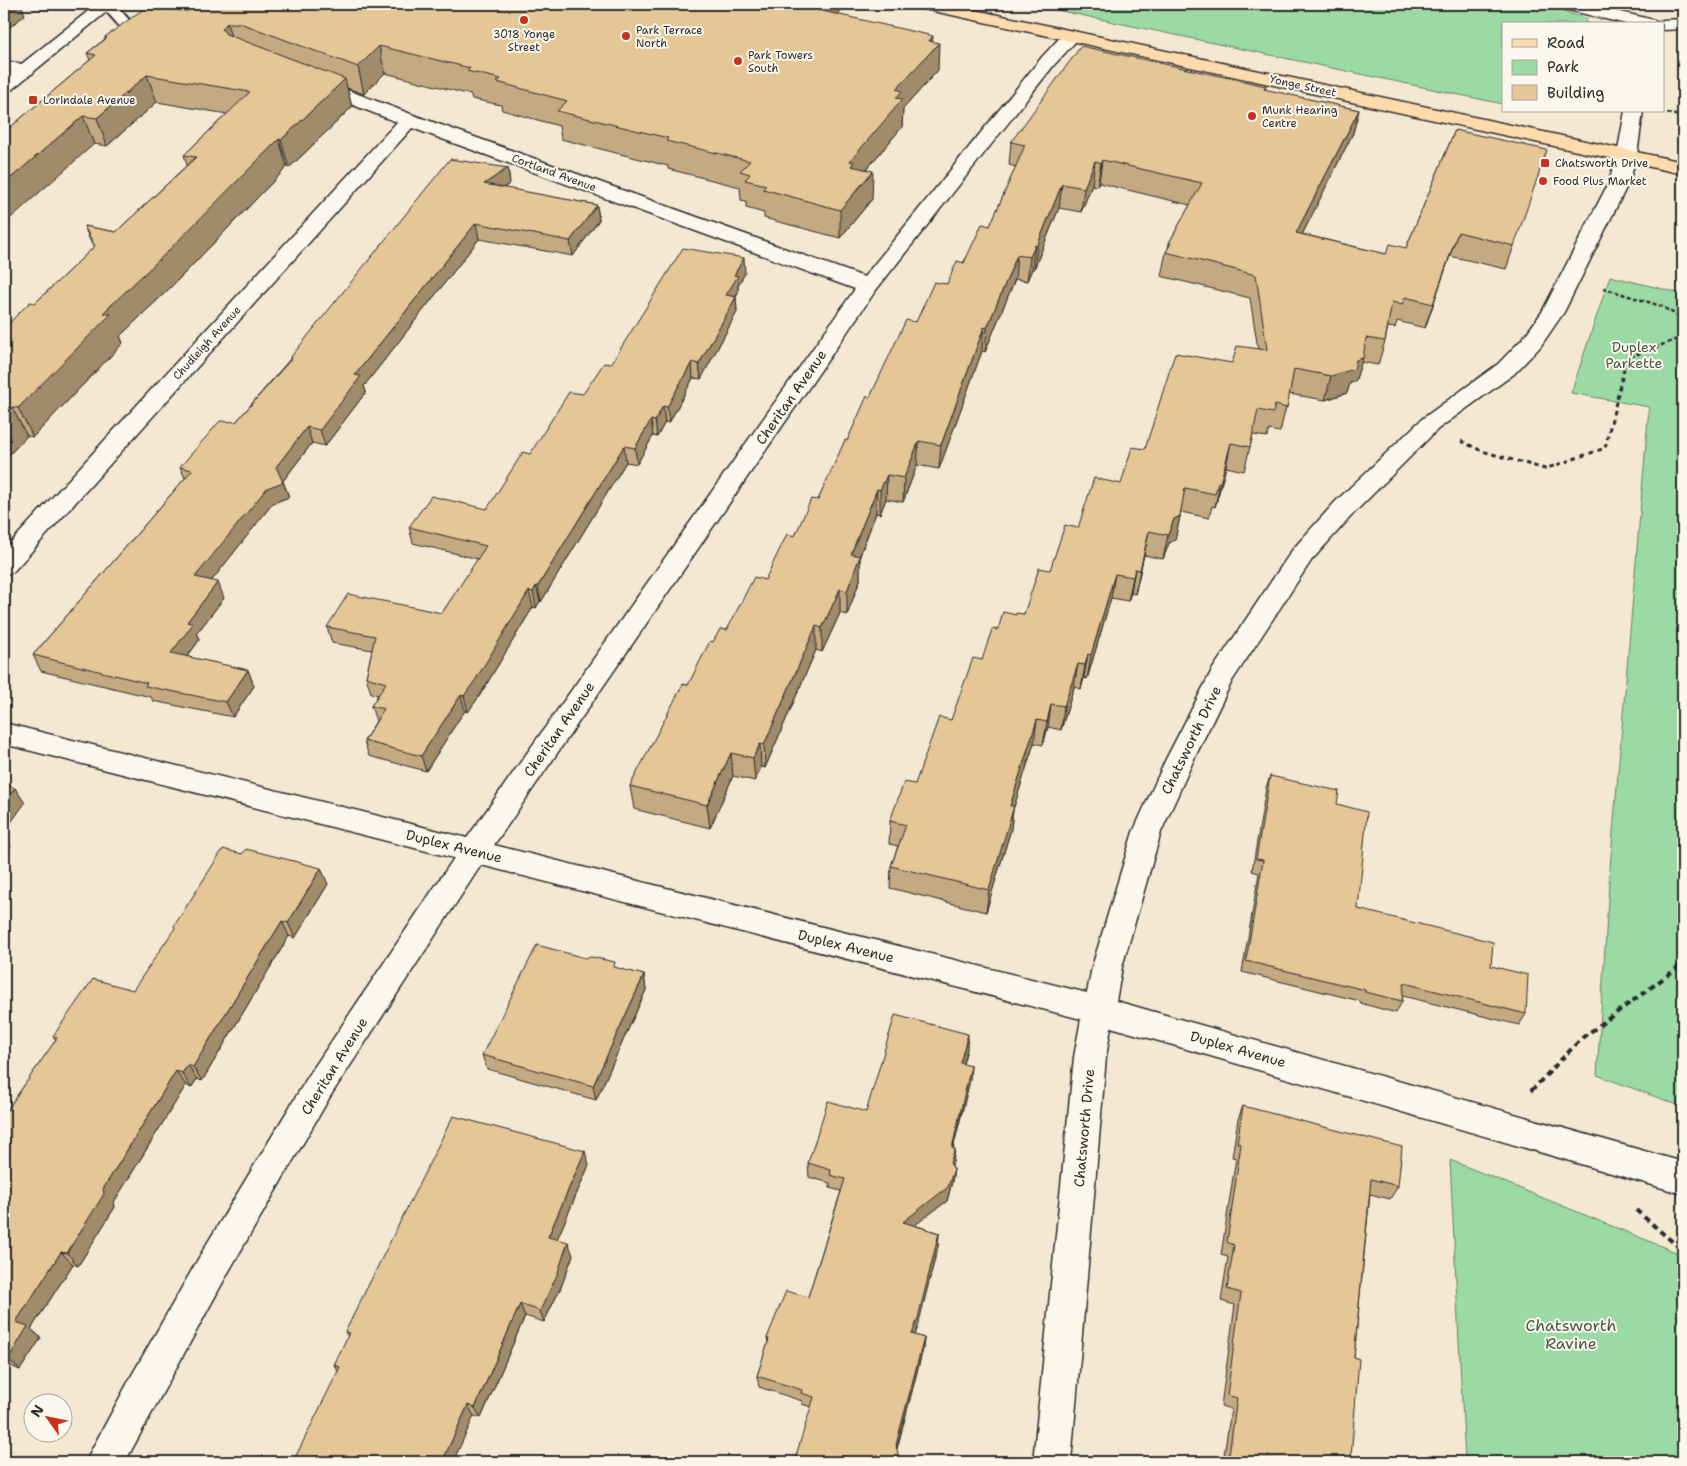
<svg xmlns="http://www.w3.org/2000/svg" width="1687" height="1466" font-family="'Shantell Sans',sans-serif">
	<rect width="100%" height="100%" fill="#f4e8d2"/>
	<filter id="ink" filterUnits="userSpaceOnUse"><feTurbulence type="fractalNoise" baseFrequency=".02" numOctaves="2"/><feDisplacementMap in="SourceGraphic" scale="10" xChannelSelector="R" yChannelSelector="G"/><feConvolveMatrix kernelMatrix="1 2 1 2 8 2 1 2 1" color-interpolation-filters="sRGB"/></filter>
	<g filter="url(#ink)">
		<path fill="#9bdaa4" stroke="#638268" d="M 1028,4 L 1537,4 L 1588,19 L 1585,22 L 1589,24 L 1503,24 L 1503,104 Z
			M 1610,276 L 1683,294 L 1683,1107 L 1597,1075 L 1610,868 L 1649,407 L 1571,393 Z
			M 1450,1160 L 1683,1255 L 1683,1462 L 1465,1462 Z"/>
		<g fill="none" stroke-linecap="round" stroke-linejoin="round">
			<defs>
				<path id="lane" d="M 100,4 L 115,4 L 131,22 L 160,25 L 163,28 L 160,31 L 155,33 L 122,29 Z"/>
				<path id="street" d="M 1557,4 L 1586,4 L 1654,20 L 1656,23 L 1663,20 L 1683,19 L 1683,29 L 1663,30 L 1663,24 L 1626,24 L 1560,8 Z
					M 1071,31 L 1077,32 L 1080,36 L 1077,40 L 1054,65 L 876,290 L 494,845 L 1087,993 L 1092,967 L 1133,832 L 1166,759 L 1212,670 L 1293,549 L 1336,501 L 1422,419 L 1498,364 L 1524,337 L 1542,312 L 1609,182 L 1617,155 L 1625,111 L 1643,111 L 1637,155 L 1629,182 L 1564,312 L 1540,347 L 1514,374 L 1438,429 L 1354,513 L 1311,561 L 1232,681 L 1194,759 L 1161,832 L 1122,967 L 1116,1001 L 1683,1162 L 1683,1194 L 1111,1027 L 1106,1057 L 1071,1462 L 1033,1462 L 1074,1057 L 1081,1019 L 481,865 L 331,1095 L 229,1271 L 125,1462 L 86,1462 L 92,1449 L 132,1375 L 205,1247 L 309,1075 L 454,858 L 4,744 L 4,723 L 467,838 L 855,289 L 412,128 L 13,572 L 4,575 L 4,550 L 397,122 L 309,88 L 306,84 L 309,80 L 315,79 L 321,80 L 416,116 L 864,277 L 1042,57 L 1065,32 Z
					M 4,61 L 32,66 L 35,70 L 32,74 L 26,75 L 4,71 Z"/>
				<path id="secondary" d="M 97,4 L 116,4 L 10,91 L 4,92 L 4,78 Z"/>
				<path id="primary" d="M 915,4 L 947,4 L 1683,162 L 1683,174 L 924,9 L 918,8 Z"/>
			</defs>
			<use href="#lane" stroke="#2b2b2b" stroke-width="4"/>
			<use href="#street" stroke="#2b2b2b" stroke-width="3"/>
			<use href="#secondary" stroke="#2b2b2b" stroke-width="3"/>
			<use href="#primary" stroke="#2b2b2b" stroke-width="3"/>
			<path stroke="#2b2b2b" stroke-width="2.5" stroke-dasharray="4 2.5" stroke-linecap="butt" d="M 1667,113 L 1683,117
				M 1603,288 L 1661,306 L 1683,319
				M 1625,367 L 1627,358 L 1683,337"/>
			<path stroke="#2b2b2b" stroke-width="3" stroke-dasharray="4.5 4" stroke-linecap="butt" d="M 1461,441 L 1482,451 L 1545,469 L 1605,448 L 1625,365"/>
			<path stroke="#2b2b2b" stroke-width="4" stroke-dasharray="6 4.5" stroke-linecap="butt" d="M 1531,1091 L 1582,1038 L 1683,964
				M 1636,1210 L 1683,1251"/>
			<use href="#lane" fill="#fbf7ec" fill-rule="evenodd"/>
			<use href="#street" fill="#fbf7ec" fill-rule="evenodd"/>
			<use href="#secondary" fill="#fbf7ec" fill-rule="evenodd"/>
			<use href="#primary" fill="#fedbac" fill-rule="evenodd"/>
		</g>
		<path fill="#c4aa82" stroke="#2b2b2b" d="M 164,4 L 839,4 L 839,15 L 932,41 L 938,70 L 903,109 L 902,127 L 866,170 L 872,199 L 840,238 L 764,218 L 764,213 L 746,208 L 746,201 L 741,200 L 740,187 L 668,169 L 668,166 L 561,139 L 559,126 L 502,110 L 501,105 L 472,99 L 471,95 L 385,73 L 364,94 L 347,88 L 352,107 L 289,168 L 287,167 L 174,284 L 120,336 L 123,343 L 33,437 L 27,436 L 4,460 L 4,328 L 35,303 L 93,248 L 84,226 L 116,232 L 187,165 L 184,155 L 227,114 L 157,102 L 107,146 L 7,130 L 90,60 L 87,53 L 105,39 L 105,37 L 166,9 Z
			M 1266,86 L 1265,90 L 1359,110 L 1353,133 L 1302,234 L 1386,254 L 1406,248 L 1455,130 L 1514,246 L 1506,269 L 1450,256 L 1425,328 L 1397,321 L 1395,328 L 1388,327 L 1385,341 L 1378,365 L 1361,362 L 1355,382 L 1350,383 L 1347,393 L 1325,400 L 1289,394 L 1280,432 L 1269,430 L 1267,437 L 1253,435 L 1244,471 L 1226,467 L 1215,507 L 1212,506 L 1209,518 L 1181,512 L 1175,540 L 1169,543 L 1163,559 L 1144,555 L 1135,594 L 1131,593 L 1128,601 L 1111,598 L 1087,679 L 1084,678 L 1081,689 L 1074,687 L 1061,730 L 1048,727 L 1043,745 L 1034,743 L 1013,810 L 1011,829 L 986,912 L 890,888 L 891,866 L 898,846 L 889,844 L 890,821 L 915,784 L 951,720 L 998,630 L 1016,615 L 1024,614 L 1050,570 L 1078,528 L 1121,484 L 1145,449 L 1232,363 L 1258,349 L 1250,298 L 1161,276 L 1166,252 L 1168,249 L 1169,243 L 1190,205 L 1099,183 L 1097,186 L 1092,185 L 1081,212 L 1059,208 L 1034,269 L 1032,269 L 1027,281 L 1015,279 L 985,352 L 982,351 L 939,469 L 917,465 L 903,502 L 886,499 L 880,514 L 876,513 L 860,556 L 860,580 L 847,615 L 840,613 L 822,652 L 816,650 L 765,768 L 761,767 L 755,781 L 733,776 L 710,828 L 634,809 L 630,786 L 713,642 L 727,630 L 765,580 L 795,536 L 818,500 L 847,441 L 870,397 L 916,322 L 947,284 L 990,226 L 1016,167 L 1009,165 L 1011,142 Z
			M 508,168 L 510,183 L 504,188 L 597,205 L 599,220 L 573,256 L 479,239 L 364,386 L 366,392 L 325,446 L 312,443 L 283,481 L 289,497 L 273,503 L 211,581 L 224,598 L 197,633 L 200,639 L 187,657 L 248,670 L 254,686 L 233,717 L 153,701 L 151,697 L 41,671 L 33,655 L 185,478 L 180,467 L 236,422 L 290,359 L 290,358 Z
			M 745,273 L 738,285 L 738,292 L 736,297 L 737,312 L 701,379 L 693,378 L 669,423 L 665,422 L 657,437 L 653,436 L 637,464 L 626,462 L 541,602 L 540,601 L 536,608 L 533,607 L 480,695 L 468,712 L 465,711 L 461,716 L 426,771 L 369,756 L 364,741 L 376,721 L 371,706 L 378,695 L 371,693 L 366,677 L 372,650 L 332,643 L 327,627 L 442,613 L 478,559 L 413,543 L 409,527 L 487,509 L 530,454 L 611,364 Z
			M 1270,776 L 1337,804 L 1358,909 L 1491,966 L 1526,1014 L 1519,1025 L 1403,996 L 1402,1001 L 1396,1013 L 1360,1003 L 1360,1001 L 1242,972 L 1259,873 L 1252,871 L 1266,788 Z
			M 328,884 L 295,938 L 289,936 L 202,1081 L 197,1079 L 191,1088 L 186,1085 L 114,1202 L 115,1207 L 78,1266 L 73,1264 L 31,1329 L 41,1338 L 20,1370 L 8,1365 L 4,1373 L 4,1111 L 7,1110 L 56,1040 L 53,1036 L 133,990 Z
			M 616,968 L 644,975 L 646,990 L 596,1100 L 487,1069 L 482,1055 Z
			M 967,1049 L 963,1064 L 970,1080 L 953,1148 L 955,1149 L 952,1166 L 954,1169 L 952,1182 L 947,1201 L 914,1225 L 939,1233 L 938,1246 L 915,1335 L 924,1338 L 923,1349 L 897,1449 L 811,1407 L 802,1404 L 802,1401 L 759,1387 L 757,1376 L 768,1343 L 767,1338 L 808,1297 L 841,1191 L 830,1188 L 830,1183 L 809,1177 L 808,1163 L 866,1112 Z
			M 1243,1106 L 1398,1186 L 1390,1199 L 1370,1194 L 1354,1357 L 1351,1457 L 1363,1462 L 1223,1462 L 1231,1409 L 1221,1406 L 1235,1305 L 1221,1301 L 1228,1257 L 1221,1255 L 1236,1158 L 1232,1157 L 1238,1119 Z
			M 589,1165 L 557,1239 L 573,1255 L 561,1287 L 544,1322 L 525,1316 L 481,1418 L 338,1371 L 334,1365 L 348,1337 L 345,1332 Z"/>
		<path fill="#a08b6a" stroke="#2b2b2b" d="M 14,4 L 21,4 L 25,15 L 4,32 L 4,12 Z
			M 824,4 L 839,4 L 839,15 L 818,10 Z
			M 227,23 L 235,50 L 222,29 Z
			M 933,36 L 932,51 L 939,43 L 938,70 L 903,109 L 902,127 L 854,184 L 850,161 L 896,89 Z
			M 379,46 L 385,73 L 364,94 L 358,67 Z
			M 147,75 L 157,102 L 107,146 L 97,118 Z
			M 345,79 L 352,107 L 289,168 L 281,140 Z
			M 1359,110 L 1353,133 L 1291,257 L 1296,233 Z
			M 83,116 L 94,144 L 4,224 L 4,184 Z
			M 279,139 L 287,167 L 174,284 L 120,336 L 123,343 L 33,437 L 18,408 L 103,313 Z
			M 1102,160 L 1099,183 L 1097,186 L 1101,163 Z
			M 1095,161 L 1092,185 L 1081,212 L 1084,188 Z
			M 508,168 L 510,183 L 487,200 L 484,184 Z
			M 873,171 L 872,199 L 840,238 L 840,210 Z
			M 1062,184 L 1059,208 L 1034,269 L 1037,246 Z
			M 597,205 L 599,220 L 573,256 L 570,241 Z
			M 476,223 L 479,239 L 364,386 L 366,392 L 325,446 L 320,430 L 355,375 Z
			M 1458,232 L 1450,256 L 1425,328 L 1433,304 Z
			M 1035,245 L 1032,269 L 1027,281 L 1030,257 Z
			M 1017,255 L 1015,279 L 985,352 L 987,328 Z
			M 744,258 L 745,273 L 738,285 L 738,292 L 727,311 L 726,295 L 734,275 Z
			M 736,297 L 737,312 L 701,379 L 699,364 Z
			M 984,327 L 982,351 L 939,469 L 941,445 Z
			M 1363,358 L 1355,382 L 1350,383 L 1347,393 L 1325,400 L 1331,376 L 1356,360 Z
			M 692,362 L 693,378 L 669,423 L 667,407 Z
			M 663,406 L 665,422 L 657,437 L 655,421 Z
			M 12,407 L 27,436 L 4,460 L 4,416 Z
			M 651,420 L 653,436 L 637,464 L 635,448 Z
			M 307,427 L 312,443 L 282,482 L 283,482 L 289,497 L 273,503 L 202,593 L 195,577 L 276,467 Z
			M 919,441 L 917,465 L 903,502 L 904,478 Z
			M 1231,443 L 1226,467 L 1215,507 L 1220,483 Z
			M 624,446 L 626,462 L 541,602 L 538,586 Z
			M 887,475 L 886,499 L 880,514 L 880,490 Z
			M 877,489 L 876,513 L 851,578 L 851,554 Z
			M 1180,516 L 1175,540 L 1169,543 L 1163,559 L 1168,535 L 1174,519 Z
			M 1149,531 L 1144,555 L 1135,594 L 1140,570 Z
			M 860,556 L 860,580 L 847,615 L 847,591 Z
			M 1135,569 L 1131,593 L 1128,601 L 1133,577 Z
			M 1115,574 L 1111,598 L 1087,679 L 1091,655 Z
			M 218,582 L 224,598 L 197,633 L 200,639 L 178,669 L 171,653 L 187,622 Z
			M 536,586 L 540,601 L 536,608 L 533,592 Z
			M 840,589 L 840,613 L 822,652 L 822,628 Z
			M 529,591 L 533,607 L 480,695 L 468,712 L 464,696 Z
			M 816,626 L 816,650 L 765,768 L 764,745 Z
			M 1088,654 L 1084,678 L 1081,689 L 1085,665 Z
			M 1078,664 L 1074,687 L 1061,730 L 1064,706 Z
			M 248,670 L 254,686 L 233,717 L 226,702 Z
			M 461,695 L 465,711 L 461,716 L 426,771 L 421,756 L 457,701 Z
			M 1051,704 L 1048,727 L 1043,745 L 1047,722 Z
			M 1037,720 L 1034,743 L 1013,810 L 1011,829 L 986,912 L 989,890 L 1010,806 Z
			M 760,744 L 761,767 L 755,781 L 753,758 Z
			M 731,753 L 733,776 L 710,828 L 707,805 Z
			M 6,780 L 13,791 L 15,788 L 25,803 L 4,832 L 4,782 Z
			M 4,835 L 11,846 L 4,856 Z
			M 321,868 L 328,884 L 295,938 L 288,923 Z
			M 282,921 L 289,936 L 202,1081 L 193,1067 Z
			M 644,975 L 646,990 L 596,1100 L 593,1086 Z
			M 968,1034 L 967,1049 L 959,1077 L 960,1063 Z
			M 188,1065 L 197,1079 L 191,1088 L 182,1073 Z
			M 971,1066 L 970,1080 L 950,1161 L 952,1148 Z
			M 176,1071 L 186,1085 L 114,1202 L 115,1207 L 78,1266 L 67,1253 L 103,1189 Z
			M 955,1149 L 953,1162 L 948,1176 L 950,1163 Z
			M 585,1151 L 589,1165 L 553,1249 L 548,1237 Z
			M 954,1169 L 952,1182 L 947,1201 L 902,1235 L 903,1222 Z
			M 939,1233 L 938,1246 L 917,1330 L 911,1345 L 912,1334 Z
			M 568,1242 L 573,1255 L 561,1287 L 544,1322 L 540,1311 Z
			M 61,1252 L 73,1264 L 31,1329 L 41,1338 L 20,1370 L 8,1359 L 16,1322 Z
			M 520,1304 L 525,1316 L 481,1418 L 475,1408 Z
			M 924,1338 L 923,1349 L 895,1456 L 896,1445 Z
			M 4,1361 L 8,1365 L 4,1373 Z
			M 468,1405 L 474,1416 L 453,1462 L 442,1462 Z"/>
		<path fill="#e4c697" stroke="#2b2b2b" d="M 4,4 L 14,4 L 4,12 Z
			M 196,4 L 824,4 L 818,10 L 933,36 L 929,41 L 939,43 L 896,89 L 902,91 L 896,98 L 903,99 L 850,161 L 854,162 L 851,166 L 873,171 L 840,210 L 763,189 L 766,185 L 745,180 L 750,174 L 740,171 L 750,161 L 666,141 L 668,138 L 557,111 L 567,101 L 497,82 L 501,79 L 467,71 L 470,68 L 379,46 L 358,67 L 240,23 L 227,23 L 222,29 L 226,34 L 345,79 L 281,140 L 279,139 L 164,255 L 103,313 L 111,314 L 18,408 L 12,407 L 4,416 L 4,328 L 30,302 L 35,303 L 95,246 L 84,226 L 116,232 L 196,157 L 184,155 L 250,92 L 147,75 L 97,118 L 83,116 L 4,184 L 4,129 L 7,130 L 96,55 L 87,53 L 107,38 L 105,37 L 146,7 L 187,11 L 194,8 Z
			M 1081,46 L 1266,86 L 1264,89 L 1359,110 L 1296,233 L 1386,254 L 1390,244 L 1406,248 L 1455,130 L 1547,150 L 1514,246 L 1458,232 L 1433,304 L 1405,297 L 1402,305 L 1392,302 L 1385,341 L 1366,338 L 1363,358 L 1356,360 L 1354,369 L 1331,376 L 1294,369 L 1287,408 L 1275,405 L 1273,413 L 1258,410 L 1250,447 L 1231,443 L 1220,483 L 1218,482 L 1215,494 L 1185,488 L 1180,516 L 1174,519 L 1168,535 L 1149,531 L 1140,570 L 1135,569 L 1133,577 L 1115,574 L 1091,655 L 1088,654 L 1085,665 L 1078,664 L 1064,706 L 1051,704 L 1047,722 L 1037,720 L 1010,806 L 1014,806 L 989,890 L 891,866 L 906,825 L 890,821 L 904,782 L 915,784 L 939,717 L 951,720 L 973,658 L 982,660 L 992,629 L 998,630 L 1003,612 L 1016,615 L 1016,613 L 1024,614 L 1039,568 L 1050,570 L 1065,525 L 1078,528 L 1094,478 L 1121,484 L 1132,447 L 1145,449 L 1175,353 L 1232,363 L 1237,346 L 1267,350 L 1256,275 L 1166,252 L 1171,243 L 1169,243 L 1202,183 L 1102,160 L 1101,163 L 1095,161 L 1084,188 L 1062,184 L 1037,246 L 1035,245 L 1030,257 L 1017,255 L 987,328 L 984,327 L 941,445 L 919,441 L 904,478 L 887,475 L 880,490 L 877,489 L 851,554 L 860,556 L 847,591 L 840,589 L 822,628 L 816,626 L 764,745 L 760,744 L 753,758 L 731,753 L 707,805 L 630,786 L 683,684 L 688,685 L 710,641 L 713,642 L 720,629 L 727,630 L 754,577 L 765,580 L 787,534 L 795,536 L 811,499 L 818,500 L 845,440 L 847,441 L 867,396 L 870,397 L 906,320 L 916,322 L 934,282 L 947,284 L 957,261 L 964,263 L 982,224 L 990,226 L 1025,145 L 1011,142 Z
			M 450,159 L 508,168 L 484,184 L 597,205 L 570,241 L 476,223 L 355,375 L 361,376 L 320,430 L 307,427 L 276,467 L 283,482 L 267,488 L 195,577 L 218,582 L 187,622 L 193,624 L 171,653 L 248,670 L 226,702 L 145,686 L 147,683 L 33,655 L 192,470 L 180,467 L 220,421 L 236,422 L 292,358 L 290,358 Z
			M 683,248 L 744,258 L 734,275 L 738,276 L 726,295 L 736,297 L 699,364 L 692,362 L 667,407 L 663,406 L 655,421 L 651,420 L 635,448 L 624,446 L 538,586 L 536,586 L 533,592 L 529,591 L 476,679 L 464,696 L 461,695 L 457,701 L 421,756 L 364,741 L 384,709 L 371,706 L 386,683 L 366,677 L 375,636 L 327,627 L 348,594 L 442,613 L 486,546 L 409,527 L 431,496 L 487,509 L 523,452 L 530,454 L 569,392 L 583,394 L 604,363 L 611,364 Z
			M 1270,776 L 1339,791 L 1337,804 L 1367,812 L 1358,909 L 1493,942 L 1491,966 L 1528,975 L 1526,1014 L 1404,983 L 1402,1001 L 1365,992 L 1365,990 L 1246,961 L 1263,860 L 1256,859 Z
			M 4,785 L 15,788 L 4,803 Z
			M 223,849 L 242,854 L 246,849 L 321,868 L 288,923 L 282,921 L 193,1067 L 188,1065 L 182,1073 L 176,1071 L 103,1189 L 104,1194 L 67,1253 L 61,1252 L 16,1322 L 28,1326 L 8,1359 L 4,1357 L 4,1111 L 7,1110 L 57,1038 L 53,1036 L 93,979 L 133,990 L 175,928 L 174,926 Z
			M 537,945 L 585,958 L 591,957 L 615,962 L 614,967 L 644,975 L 593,1086 L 482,1055 Z
			M 895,1015 L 968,1034 L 960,1063 L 971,1066 L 952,1148 L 955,1149 L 950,1163 L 954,1169 L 948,1187 L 903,1222 L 939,1233 L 918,1318 L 912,1334 L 924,1338 L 896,1445 L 900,1462 L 794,1462 L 814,1397 L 801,1393 L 802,1390 L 757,1376 L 769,1339 L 767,1338 L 786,1291 L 808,1297 L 845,1179 L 830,1175 L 831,1170 L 808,1163 L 828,1101 L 866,1112 Z
			M 1243,1106 L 1402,1147 L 1398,1186 L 1371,1179 L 1354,1357 L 1359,1359 L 1351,1457 L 1363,1461 L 1363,1462 L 1228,1462 L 1237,1398 L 1227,1395 L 1241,1293 L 1227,1289 L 1234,1245 L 1227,1242 L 1241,1144 L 1237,1143 Z
			M 453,1116 L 585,1151 L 548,1237 L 568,1242 L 557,1275 L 540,1311 L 520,1304 L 475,1408 L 468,1405 L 442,1462 L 293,1462 L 340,1367 L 334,1365 L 349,1333 L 345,1332 Z"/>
	</g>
	<g fill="#c8321e" stroke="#fbf7ec" stroke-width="2">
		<circle cx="524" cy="20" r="5"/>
		<circle cx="626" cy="36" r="5"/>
		<circle cx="738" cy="61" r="5"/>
		<rect x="28" y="95" width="10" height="10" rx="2.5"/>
		<circle cx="1252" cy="116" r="5"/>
		<rect x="1540" y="158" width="10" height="10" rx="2.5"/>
		<circle cx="1543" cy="181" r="5"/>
	</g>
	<g text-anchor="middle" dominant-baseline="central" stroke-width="4" stroke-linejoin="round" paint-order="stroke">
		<g font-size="11" fill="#2b2b2b" stroke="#fbf7ec" text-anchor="start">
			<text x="636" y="30">Park Terrace<tspan x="636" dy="13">North</tspan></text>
			<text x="524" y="34" text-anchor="middle">3018 Yonge<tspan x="524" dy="13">Street</tspan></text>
			<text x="748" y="55">Park Towers<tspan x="748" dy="13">South</tspan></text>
			<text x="43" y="100">Lorindale Avenue</text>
			<text x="1262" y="110">Munk Hearing<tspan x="1262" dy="13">Centre</tspan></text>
			<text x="1555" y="163">Chatsworth Drive</text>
			<text x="1553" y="181">Food Plus Market</text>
		</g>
		<g font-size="11" fill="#2b2b2b" stroke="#fbf7ec">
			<text transform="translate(1303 86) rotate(12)">Yonge Street</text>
			<text transform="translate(554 173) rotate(20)">Cortland Avenue</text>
			<text transform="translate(207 343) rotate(-48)">Chudleigh Avenue</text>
		</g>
		<g font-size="14" fill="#475749" stroke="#fbf7ec">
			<text x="1634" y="347">Duplex<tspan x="1634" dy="16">Parkette</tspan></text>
		</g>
		<g font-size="14" fill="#2b2b2b" stroke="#fbf7ec">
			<text transform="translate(791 397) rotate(-55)">Cheritan Avenue</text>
			<text transform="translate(559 729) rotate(-55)">Cheritan Avenue</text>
			<text transform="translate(1191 740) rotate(-64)">Chatsworth Drive</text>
			<text transform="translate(454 846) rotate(14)">Duplex Avenue</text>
			<text transform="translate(846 946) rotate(14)">Duplex Avenue</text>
			<text transform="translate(1238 1049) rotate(16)">Duplex Avenue</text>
			<text transform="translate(334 1066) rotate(-58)">Cheritan Avenue</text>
			<text transform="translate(1084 1128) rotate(-85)">Chatsworth Drive</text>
		</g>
		<g font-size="16" fill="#475749" stroke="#fbf7ec">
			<text x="1571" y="1325">Chatsworth<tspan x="1571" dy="18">Ravine</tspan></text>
		</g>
	</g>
	<rect width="1687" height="1466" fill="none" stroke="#fbf7ec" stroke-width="20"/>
	<rect x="10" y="10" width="1667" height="1446" fill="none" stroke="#2b2b2b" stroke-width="2" filter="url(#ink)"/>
	<rect x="1502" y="22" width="162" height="90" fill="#fbf7ec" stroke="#a8a59f"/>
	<rect x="1512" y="39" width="25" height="8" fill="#fedbac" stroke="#a8a59f"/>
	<text x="1547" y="48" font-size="15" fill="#2b2b2b">Road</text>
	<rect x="1512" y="60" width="25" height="15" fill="#9bdaa4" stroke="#a8a59f"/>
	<text x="1547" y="72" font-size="15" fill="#2b2b2b">Park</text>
	<rect x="1512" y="85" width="25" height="15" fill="#e4c697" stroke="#a8a59f"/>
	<text x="1547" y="98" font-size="15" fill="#2b2b2b">Building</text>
	<g transform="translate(48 1418) rotate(303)"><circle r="24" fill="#fbf7ec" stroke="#a8a59f"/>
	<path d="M0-4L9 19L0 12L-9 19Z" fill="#c8321e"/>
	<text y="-8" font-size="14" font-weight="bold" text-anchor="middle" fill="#2b2b2b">N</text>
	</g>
</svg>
